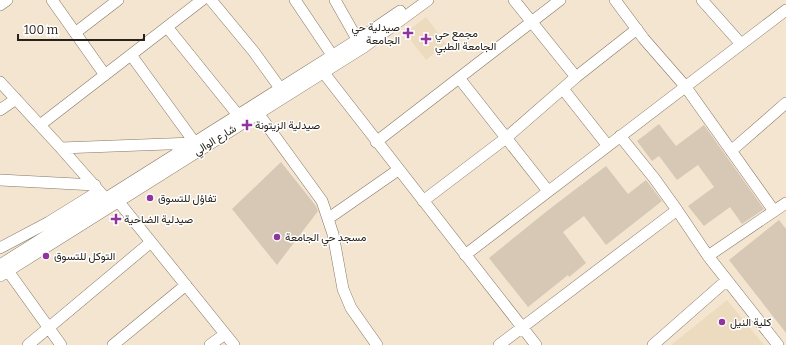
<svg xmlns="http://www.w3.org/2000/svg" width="786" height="345" font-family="Bitter,Vazirmatn,serif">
	<rect width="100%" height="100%" fill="#f3e5d0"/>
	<path fill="#eddbbf" d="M 426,17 L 446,44 L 426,60 L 405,33 Z
		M 727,300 L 764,345 L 671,345 Z"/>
	<path fill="#d6c8b4" d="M 659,124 L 676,146 L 704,125 L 764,209 L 742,224 L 730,207 L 704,226 L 688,206 L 714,187 L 698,165 L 677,180 L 659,156 L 652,161 L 637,141 Z
		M 281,162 L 316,206 L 318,211 L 277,265 L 232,209 Z
		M 606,166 L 628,194 L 646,180 L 662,201 L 606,245 L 584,216 L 563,232 L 586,263 L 569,277 L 568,275 L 528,307 L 489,258 L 547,211 Z
		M 779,220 L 786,229 L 786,333 L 729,260 Z"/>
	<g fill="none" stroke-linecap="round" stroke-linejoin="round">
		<defs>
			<path id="minor" d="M 52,0 L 105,75
				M 211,0 L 254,52 L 280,88
				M 295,0 L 332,55
				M 335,0 L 357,39
				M 514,0 L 576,77
				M 615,0 L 644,39 L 685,86 L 774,211
				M 702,0 L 741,44
				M 0,5 L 7,0
				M 167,27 L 238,115
				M 75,33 L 118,0
				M 131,55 L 195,143
				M 323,72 L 536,345
				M 459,78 L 548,191
				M 0,82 L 61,148 L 106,199
				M 563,89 L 608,146
				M 0,110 L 16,99
				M 258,113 L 322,201 L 333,234 L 343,289 L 351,308 L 377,345
				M 40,125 L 202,0
				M 620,136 L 654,178 L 677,210
				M 376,142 L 560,0
				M 61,148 L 194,143
				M 731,151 L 786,103
				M 0,180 L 95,185
				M 118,201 L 234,345
				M 423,201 L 506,138 L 576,77 L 637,29
				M 329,218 L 398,170
				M 0,248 L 49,222 L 99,191
				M 465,255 L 786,10
				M 708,256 L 786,203
				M 0,265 L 365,35 L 400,11
				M 8,271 L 61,345
				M 0,276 L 364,47 L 428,0
				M 28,345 L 151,242
				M 113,345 L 186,285
				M 210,345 L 225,334
				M 499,345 L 677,210 L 708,256 L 778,345
				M 653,345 L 727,280"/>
		</defs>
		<use href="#minor" stroke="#847865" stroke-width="12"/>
		<use href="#minor" stroke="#fff" stroke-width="11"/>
	</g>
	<g fill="#90349e" stroke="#fff" stroke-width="1.5">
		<path d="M406 27h4v4h4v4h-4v4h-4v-4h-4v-4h4z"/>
		<path d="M424 33h4v4h4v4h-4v4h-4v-4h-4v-4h4z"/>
		<path d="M245 119h4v4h4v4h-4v4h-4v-4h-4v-4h4z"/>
		<circle cx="150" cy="198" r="4"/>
		<path d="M114 213h4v4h4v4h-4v4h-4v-4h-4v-4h4z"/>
		<circle cx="277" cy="237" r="4"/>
		<circle cx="46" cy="256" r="4"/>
		<circle cx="722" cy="322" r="4"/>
	</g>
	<g text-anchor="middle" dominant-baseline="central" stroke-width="3" stroke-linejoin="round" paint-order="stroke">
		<g font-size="11" fill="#27221b" stroke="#fff" text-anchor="start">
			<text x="400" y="27" text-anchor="end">صيدلية حي<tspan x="400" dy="13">الجامعة</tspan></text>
			<text x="435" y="33">مجمع حي<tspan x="435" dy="13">الجامعة الطبي</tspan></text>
			<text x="255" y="125">صيدلية الزيتونة</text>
			<text x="158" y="198">تفاؤل للتسوق</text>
			<text x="124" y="219">صيدلية الضاحية</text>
			<text x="285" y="237">مسجد حي الجامعة</text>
			<text x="54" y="256">التوكل للتسوق</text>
			<text x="730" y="322">كلية النيل</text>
		</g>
		<g font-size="11" fill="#27221b" stroke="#fff">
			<text transform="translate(215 140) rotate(-32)">شارع الوالي</text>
		</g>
	</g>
	<path d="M18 34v6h126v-6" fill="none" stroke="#27221b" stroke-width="2"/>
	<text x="24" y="34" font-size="12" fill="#27221b" stroke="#ffffff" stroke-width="3" paint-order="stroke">100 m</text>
</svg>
